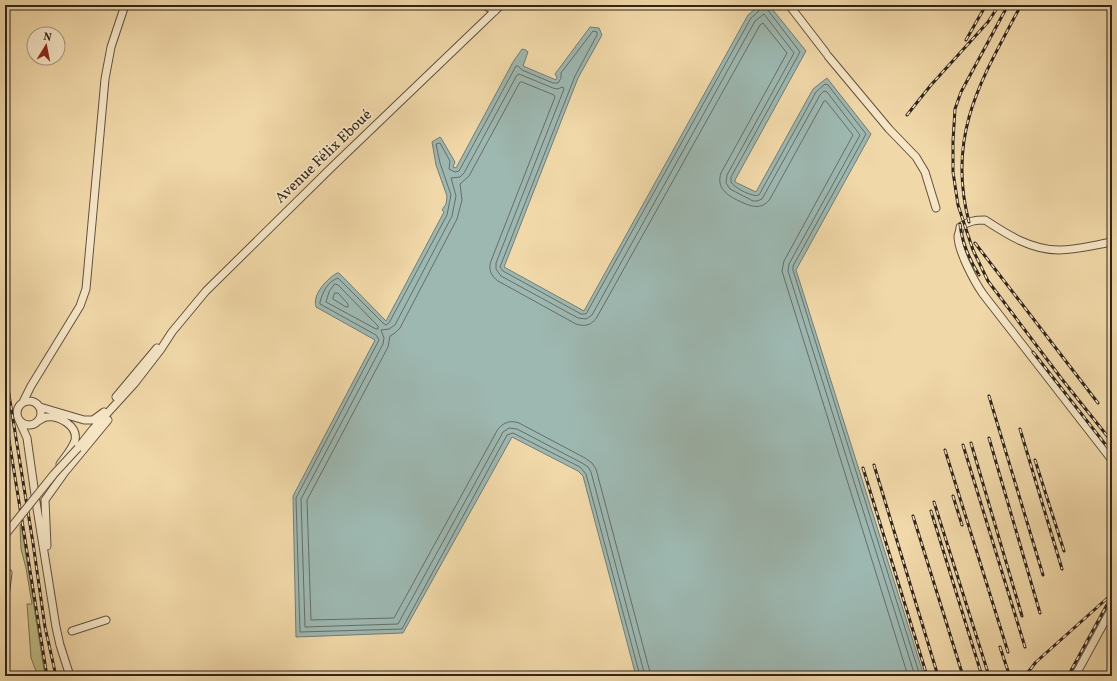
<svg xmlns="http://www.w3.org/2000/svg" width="1117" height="681" font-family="Vollkorn,serif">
	<rect width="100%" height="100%" fill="#f1d8a8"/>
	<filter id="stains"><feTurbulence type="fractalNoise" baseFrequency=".005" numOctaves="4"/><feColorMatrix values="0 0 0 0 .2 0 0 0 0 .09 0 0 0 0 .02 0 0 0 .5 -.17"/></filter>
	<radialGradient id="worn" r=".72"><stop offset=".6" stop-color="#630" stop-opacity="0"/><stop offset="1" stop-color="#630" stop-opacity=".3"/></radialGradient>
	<path fill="#c0bd83" stroke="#787150" d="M 21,524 L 45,676 L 38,676 L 31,658 L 27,604 L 32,604 L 26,568 L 21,549 L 20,525 Z"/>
	<path fill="#9db8b1" stroke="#717d76" d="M 760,5 L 769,5 L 806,51 L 735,180 L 735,182 L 756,192 L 813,89 L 827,78 L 871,134 L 796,270 L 924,676 L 636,676 L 583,476 L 578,471 L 512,437 L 403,633 L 296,637 L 293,496 L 375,340 L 316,307 C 312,294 327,279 337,273 L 339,273 L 386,321 L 444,212 L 442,210 L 446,204 L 447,196 L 436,165 L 432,142 L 440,137 L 441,138 L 455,162 L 453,167 L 456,168 L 513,62 L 522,49 L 526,50 L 528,52 L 523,66 L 556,80 L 557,77 L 555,74 L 590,27 L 599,28 L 602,35 L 578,78 L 504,267 L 584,311 L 748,15 Z"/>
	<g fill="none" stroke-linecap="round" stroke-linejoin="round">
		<path stroke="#666e67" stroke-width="1" d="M 766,5 L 767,9 L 800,52 L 731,177 L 731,182 C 734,188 754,198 759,195 L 816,92 L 825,84 L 828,85 L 866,134 L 793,266 L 793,270 L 920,676
			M 335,284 L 338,285 L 378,326 L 378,329 L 376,329 L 326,302 L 329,292 Z
			M 335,293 L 338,293 L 348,304 L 348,307 L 346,307 L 333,299 Z
			M 640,676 L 586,474 L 580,467 L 513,433 L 507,435 L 402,629 L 300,632 L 296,498 L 379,340 L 376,335 L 320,304 L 320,302 C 323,292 327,282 338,278 L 383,323 L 386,325 L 389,323 L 447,215 L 451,195 L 440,163 L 436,144 L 440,143 L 450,161 L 449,169 L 455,172 L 459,171 L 516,66 L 518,66 L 522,70 L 553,83 L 558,83 L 561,78 L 561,73 L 593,31 L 597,32 L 597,35 L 575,76 L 500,267 L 503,271 L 581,314 L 586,314 L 751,18 L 761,9 L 762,5
			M 645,676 L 591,472 L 588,467 L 582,463 L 517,429 L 509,428 L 503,432 L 398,624 L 305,627 L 301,499 L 383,344 L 384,338 L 381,330 L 389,329 L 395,325 L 452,216 L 456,196 L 451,178 L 460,177 L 464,173 L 517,75 L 519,74 L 553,88 L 557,89 L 563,87 L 564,89 L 496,263 L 496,269 L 501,276 L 578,318 L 586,319 L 592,315 L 755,21 L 764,14 L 794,53 L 727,175 L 726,183 L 730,189 L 753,201 L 757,201 L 762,199 L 820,95 L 824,91 L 827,92 L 860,135 L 789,264 L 788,271 L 915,676
			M 651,676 L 596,469 L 592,463 L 585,458 L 519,423 C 511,420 504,422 498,429 L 394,618 L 311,620 L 307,500 L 388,347 L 390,336 L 395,333 L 400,328 L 457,219 L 462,200 L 460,184 L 469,176 L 520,82 L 522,82 L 554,95 L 555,97 L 491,261 C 488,269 491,276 498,281 L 576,324 C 585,327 592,325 597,317 L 760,25 L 763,23 L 787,53 L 721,173 C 716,188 727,195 739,201 C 750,206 761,211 770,199 L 824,101 L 826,101 L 853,135 L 784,261 L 782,271 L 908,676"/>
		<defs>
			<path id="minor" d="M 484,5 L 495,11
				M 789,5 L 826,53
				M 828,56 L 889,129 L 916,157 L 925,172 L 936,208
				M 1112,242 C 1095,245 1077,250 1059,250 C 1031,250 1008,235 985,220 C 975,220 969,221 960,227 C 960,230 959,233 958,236 C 958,251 974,281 983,294 L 1112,460
				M 116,397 L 157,348
				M17 413a12 12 0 1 1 24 0a12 12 0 1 1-24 0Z
				M 23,402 L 31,386 L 80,306 L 86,289 L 105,79 L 111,47 L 125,5
				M 40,407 L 84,420 L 93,420 L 104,412
				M 19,420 L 27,438 L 36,502 L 56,627 L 60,645 L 70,676
				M 38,421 C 40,420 43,418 46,417 C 59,415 78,426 75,440 C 73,448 65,457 60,464
				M 78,448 L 93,429 L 134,384 L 161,349 L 172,332 L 206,291 L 333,166 L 501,5
				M 47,546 L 45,500 L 65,472 L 108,420
				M 5,573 L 8,573 L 5,597
				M 72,631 L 106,620
				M 1075,676 L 1112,608"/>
		</defs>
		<use href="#minor" stroke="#605240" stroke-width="9"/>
		<use href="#minor" stroke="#f6e6c6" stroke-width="7"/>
		<defs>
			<path id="rail" d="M 1008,5 L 961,92 L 955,109 L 953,141 L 953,172 L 958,205 L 973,250 L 988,281 L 1061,378 L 1112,442
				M 966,40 L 986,5
				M 907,115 L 931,85 L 988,22 L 999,5
				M 969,222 C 946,134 982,79 1021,5
				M 960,224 C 962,243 969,259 979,275
				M 975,243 L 1098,403
				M 1033,352 L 1112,453
				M 5,370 L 33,543 L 45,627 L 56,676
				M 989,396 L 1043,575
				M 5,415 L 47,676
				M 1020,429 L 1062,569
				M 989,438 L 1040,613
				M 971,443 L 1022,616
				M 963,445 L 1025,647
				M 945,450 L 1008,652
				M 1035,460 L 1064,551
				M 874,465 L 938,676
				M 863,468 L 927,676
				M 953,496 L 962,525
				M 934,502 L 989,676
				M 931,511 L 982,676
				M 913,516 L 963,676
				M 1000,647 L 1009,674
				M 1025,676 L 1036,662 L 1112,594
				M 1068,676 L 1109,601"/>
		</defs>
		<use href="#rail" stroke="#2f251d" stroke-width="3"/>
		<use href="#rail" stroke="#f6e6c6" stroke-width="1.5" stroke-dasharray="4.5" stroke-linecap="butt"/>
		<defs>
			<path id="minor-bridge" d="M 5,535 L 54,474 L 78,448"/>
		</defs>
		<use href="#minor-bridge" stroke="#605240" stroke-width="9" stroke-linecap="butt"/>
		<use href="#minor-bridge" stroke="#f6e6c6" stroke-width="7"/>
	</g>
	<g text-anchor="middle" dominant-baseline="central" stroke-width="3.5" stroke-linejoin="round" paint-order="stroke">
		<g font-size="15" fill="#2f251d" stroke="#f6e6c6">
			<text transform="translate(324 157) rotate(-44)">Avenue Félix Eboué</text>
		</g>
	</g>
	<rect width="1117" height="681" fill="none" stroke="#f1d8a8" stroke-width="20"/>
	<rect x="6" y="6" width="1105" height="669" fill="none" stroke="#2f251d" stroke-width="2"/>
	<rect x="10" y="10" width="1097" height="661" fill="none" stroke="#2f251d"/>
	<g transform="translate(46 46) rotate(10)"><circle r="19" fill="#f6e6c6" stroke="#a69982"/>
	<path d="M0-3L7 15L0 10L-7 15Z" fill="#8f2418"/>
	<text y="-6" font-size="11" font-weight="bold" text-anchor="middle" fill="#2f251d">N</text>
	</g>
	<rect width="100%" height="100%" filter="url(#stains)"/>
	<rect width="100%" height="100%" fill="url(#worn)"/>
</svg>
